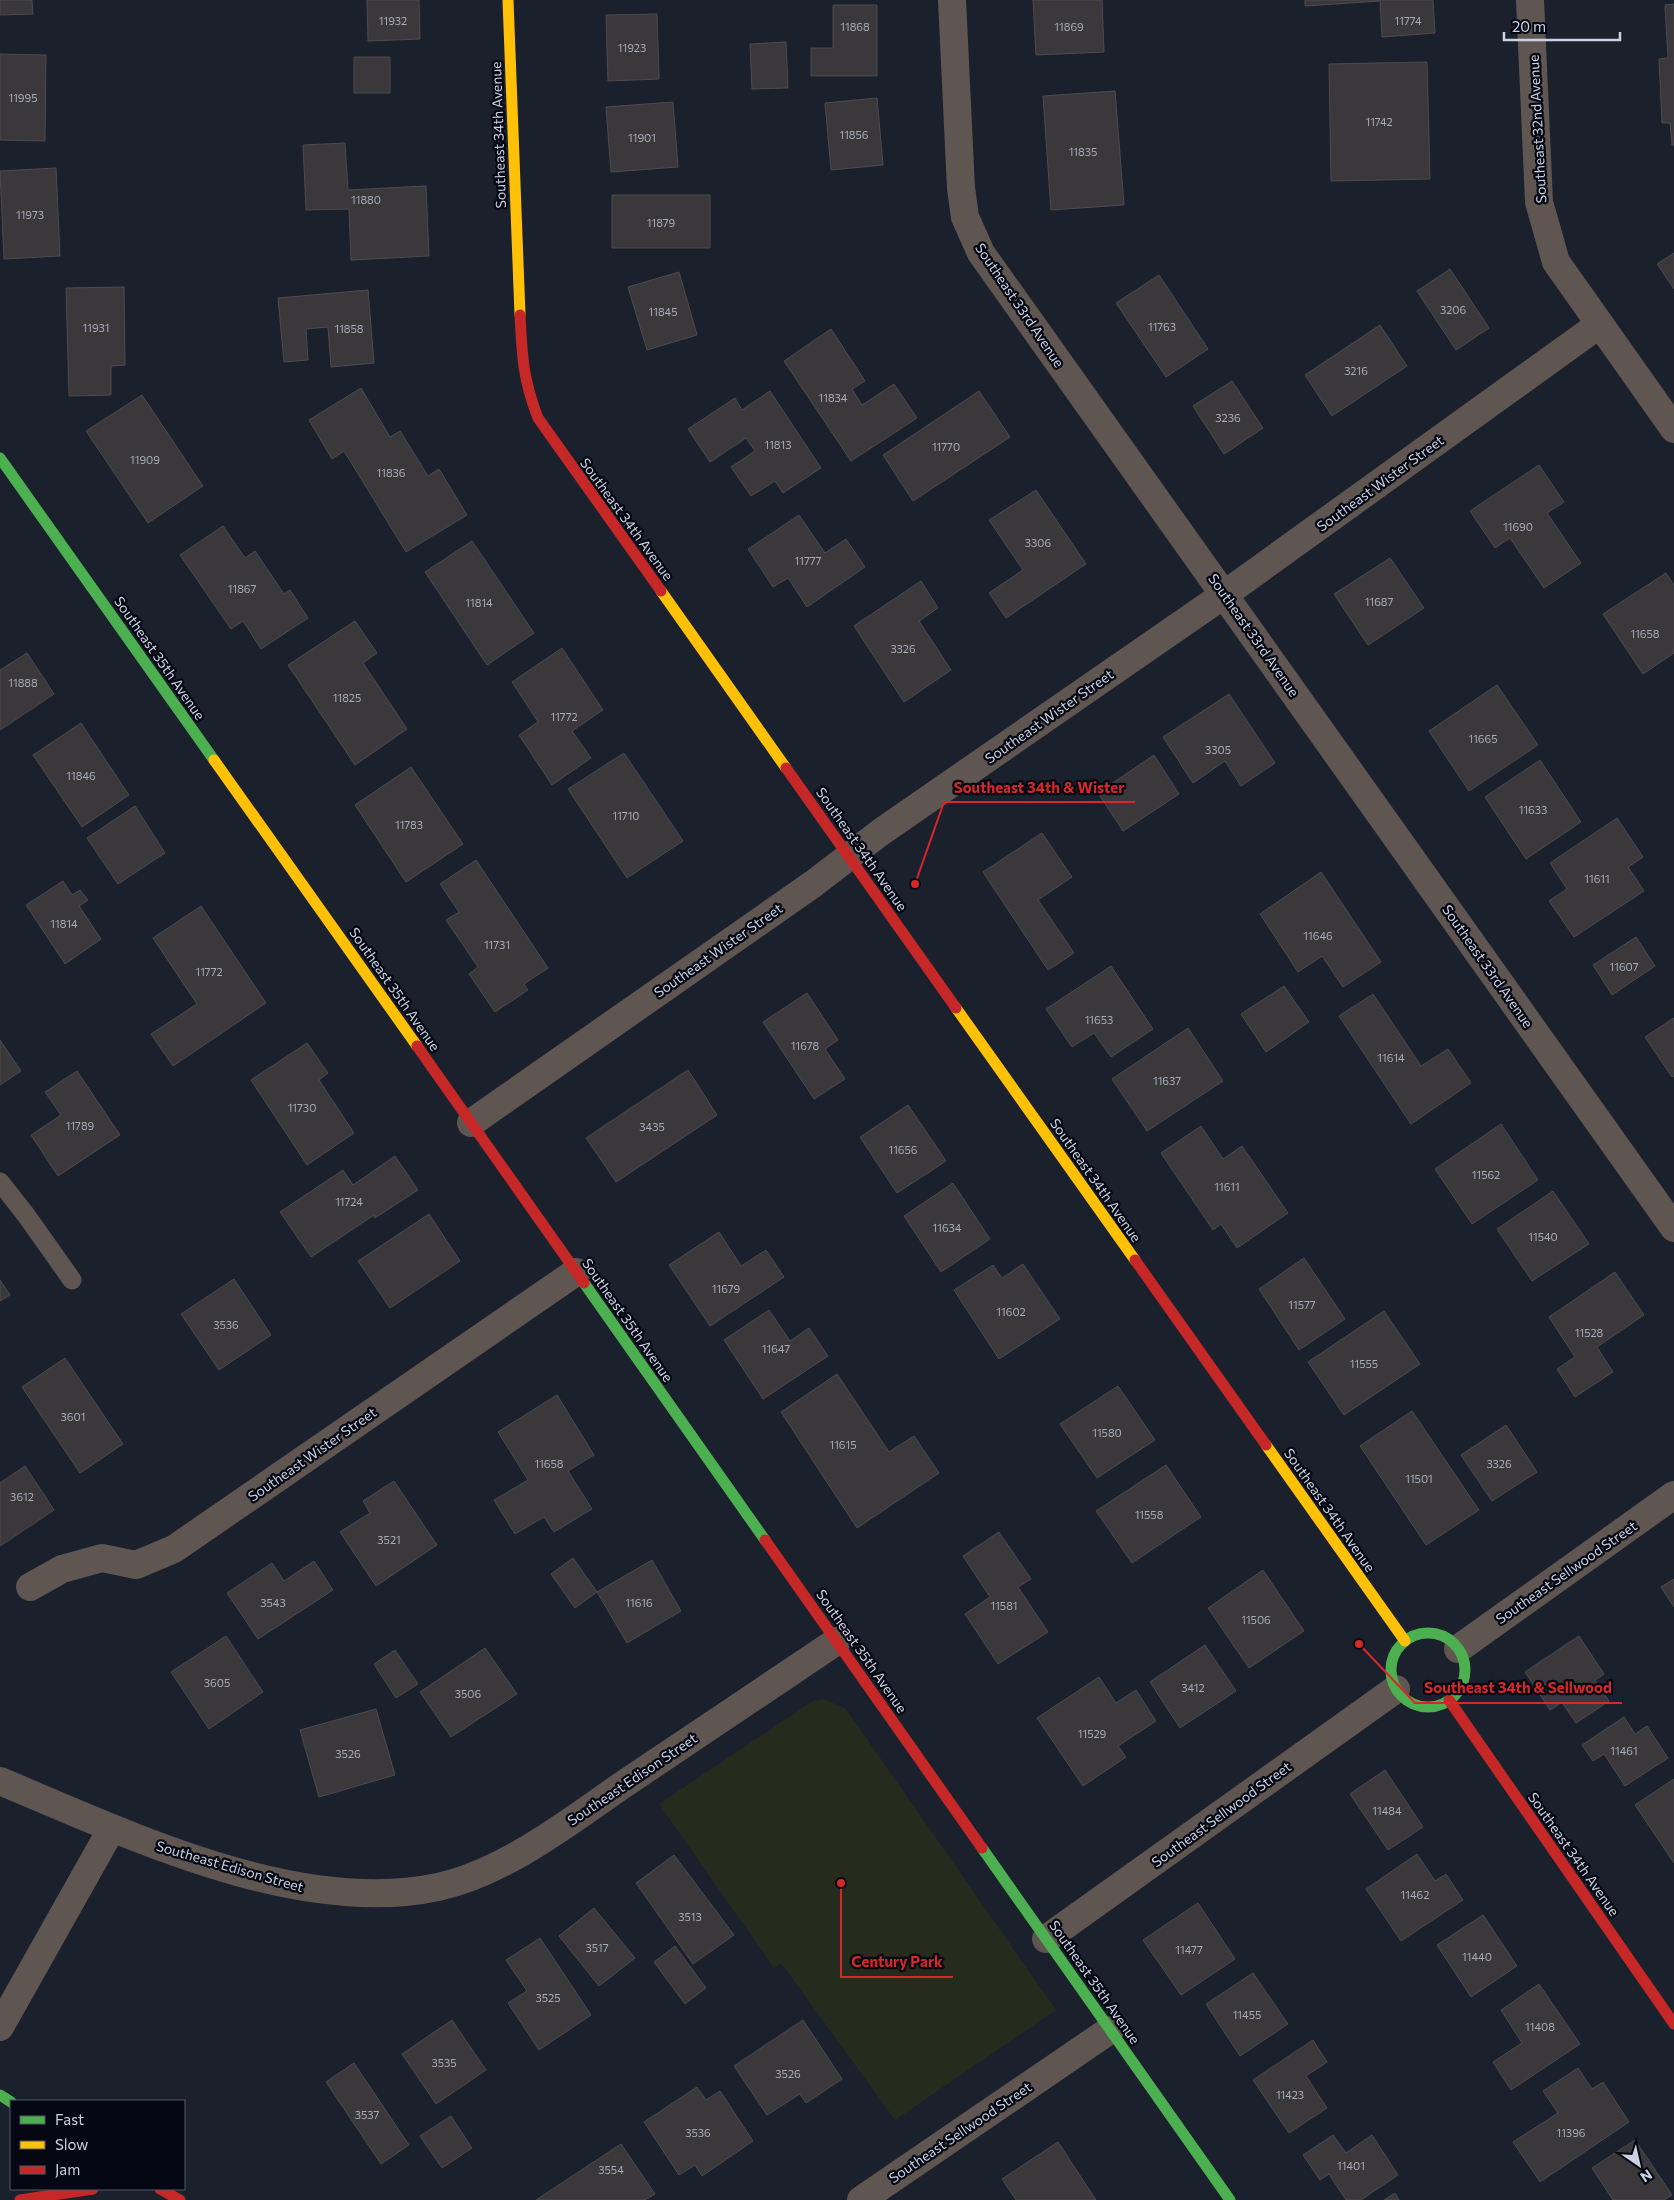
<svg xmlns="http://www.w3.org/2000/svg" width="1674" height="2200" font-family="Commissioner,sans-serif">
	<rect width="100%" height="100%" fill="#1b202d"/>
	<path fill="#262b1d" d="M 824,1699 L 846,1709 L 1056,2010 L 895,2120 L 781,1963 L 774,1968 L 659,1804 L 813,1701 Z"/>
	<path fill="#3b383b" stroke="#4d4b4f" d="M 0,0 L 32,0 L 33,14 L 0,15 Z
		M 367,0 L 419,0 L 420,39 L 368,41 Z
		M 1033,0 L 1102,0 L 1104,52 L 1036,55 Z
		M 1305,0 L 1433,0 L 1435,33 L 1382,37 L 1380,1 L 1305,6 Z
		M 1674,4 L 1674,145 L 1672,145 L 1670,123 L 1662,123 L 1659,59 L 1668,58 L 1665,5 Z
		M 833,5 L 877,5 L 877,76 L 811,76 L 811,48 L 833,48 Z
		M 657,14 L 659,79 L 608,81 L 606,15 Z
		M 786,42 L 788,88 L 752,89 L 750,44 Z
		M 0,54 L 46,55 L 45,141 L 0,140 Z
		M 354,57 L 390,57 L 390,93 L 354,93 Z
		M 1427,62 L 1430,179 L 1331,181 L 1329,64 Z
		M 1115,91 L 1124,205 L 1051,210 L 1043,96 Z
		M 877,98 L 883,165 L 831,170 L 825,103 Z
		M 673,102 L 678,167 L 611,172 L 606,107 Z
		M 345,143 L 348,190 L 426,186 L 429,256 L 351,260 L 349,209 L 306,210 L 303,145 Z
		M 56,168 L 60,256 L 4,259 L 0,171 Z
		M 612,195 L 710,195 L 710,248 L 612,248 Z
		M 1674,253 L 1674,289 L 1657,264 Z
		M 1450,269 L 1489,328 L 1456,350 L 1417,291 Z
		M 679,272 L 697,335 L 647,350 L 628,287 Z
		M 1159,275 L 1208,349 L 1166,377 L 1116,303 Z
		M 124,287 L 125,365 L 111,366 L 111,395 L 69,396 L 66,288 Z
		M 368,290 L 374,363 L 331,367 L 328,327 L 306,329 L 308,360 L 284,362 L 278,298 Z
		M 1380,325 L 1407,366 L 1332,416 L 1305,375 Z
		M 831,329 L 865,381 L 852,389 L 862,405 L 894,384 L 917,418 L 851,461 L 784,361 Z
		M 1232,381 L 1263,428 L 1224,454 L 1193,406 Z
		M 361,388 L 390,437 L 400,431 L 428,476 L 439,469 L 467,515 L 406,552 L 344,451 L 332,459 L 309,420 Z
		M 770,391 L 821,468 L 783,493 L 775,481 L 751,496 L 731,467 L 755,451 L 746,438 L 710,462 L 688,429 L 735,398 L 742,410 Z
		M 979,391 L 1010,437 L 913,501 L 883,455 Z
		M 142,395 L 203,486 L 148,523 L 86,431 Z
		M 1539,465 L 1564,502 L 1547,513 L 1581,563 L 1544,588 L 1510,538 L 1495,548 L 1470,511 Z
		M 1036,490 L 1086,564 L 1006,618 L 989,593 L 1023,570 L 989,520 Z
		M 799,515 L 825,553 L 846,539 L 865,567 L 807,607 L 788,578 L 773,587 L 748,549 Z
		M 223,526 L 245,558 L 255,551 L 284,594 L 290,590 L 308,618 L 261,649 L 243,621 L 231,629 L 180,555 Z
		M 472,541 L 534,633 L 487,665 L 425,572 Z
		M 1390,558 L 1424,608 L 1368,645 L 1334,594 Z
		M 1666,573 L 1674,585 L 1674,653 L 1643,674 L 1603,614 Z
		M 921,581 L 938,608 L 919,621 L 951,670 L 904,702 L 854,626 Z
		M 355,621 L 377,653 L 363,663 L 407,729 L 355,765 L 288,665 Z
		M 562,648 L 603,710 L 572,731 L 591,758 L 552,785 L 519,735 L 538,722 L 512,682 Z
		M 27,653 L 54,694 L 0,730 L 0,670 Z
		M 1497,685 L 1538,745 L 1469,791 L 1429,731 Z
		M 1229,694 L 1275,763 L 1241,786 L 1225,761 L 1193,783 L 1163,737 Z
		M 81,723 L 129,795 L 82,827 L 33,755 Z
		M 624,753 L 683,841 L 627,878 L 568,789 Z
		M 1154,755 L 1179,794 L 1123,831 L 1098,793 Z
		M 1540,760 L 1581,822 L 1526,859 L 1485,797 Z
		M 411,767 L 463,844 L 406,882 L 355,805 Z
		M 135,806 L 165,853 L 118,884 L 87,838 Z
		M 1617,818 L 1643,857 L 1628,867 L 1644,891 L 1574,937 L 1549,901 L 1567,889 L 1550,863 Z
		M 1042,833 L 1072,877 L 1038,900 L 1074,953 L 1048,970 L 983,872 Z
		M 476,860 L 548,968 L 524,984 L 528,990 L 495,1012 L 469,974 L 478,967 L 446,920 L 459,912 L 440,884 Z
		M 1321,872 L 1381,962 L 1343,987 L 1322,956 L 1298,972 L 1260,914 Z
		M 63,881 L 72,895 L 80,890 L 88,900 L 79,906 L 101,939 L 65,964 L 26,905 Z
		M 201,906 L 266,1003 L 173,1066 L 151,1034 L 197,1004 L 153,938 Z
		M 1636,937 L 1655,966 L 1612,995 L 1593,965 Z
		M 1111,966 L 1153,1029 L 1111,1057 L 1094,1033 L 1072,1047 L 1046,1009 Z
		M 1284,986 L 1309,1022 L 1266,1052 L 1241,1014 Z
		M 807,993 L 838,1040 L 825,1049 L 845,1079 L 814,1099 L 763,1022 Z
		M 1373,994 L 1421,1066 L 1448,1049 L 1471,1083 L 1411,1124 L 1339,1016 Z
		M 1674,1018 L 1674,1076 L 1672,1077 L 1645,1037 Z
		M 1188,1028 L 1223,1081 L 1147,1131 L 1112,1079 Z
		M 0,1040 L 21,1071 L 0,1085 Z
		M 307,1043 L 328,1073 L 319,1080 L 354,1133 L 307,1165 L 251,1080 Z
		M 688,1070 L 717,1115 L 616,1182 L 586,1138 Z
		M 77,1071 L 120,1135 L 58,1176 L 31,1135 L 61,1115 L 45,1092 Z
		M 908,1105 L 946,1161 L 897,1193 L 860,1137 Z
		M 1501,1124 L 1538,1180 L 1472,1224 L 1435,1169 Z
		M 1201,1126 L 1223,1159 L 1242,1146 L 1288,1213 L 1237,1248 L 1221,1224 L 1213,1230 L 1161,1153 Z
		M 395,1156 L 418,1190 L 375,1218 L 374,1215 L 311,1257 L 280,1212 L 343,1170 L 353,1185 Z
		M 953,1183 L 990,1239 L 941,1272 L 904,1216 Z
		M 1553,1191 L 1589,1244 L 1532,1281 L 1497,1229 Z
		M 429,1214 L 460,1261 L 390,1308 L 358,1261 Z
		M 719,1232 L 741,1266 L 766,1250 L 784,1277 L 710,1326 L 669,1265 Z
		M 1304,1258 L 1345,1319 L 1299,1350 L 1259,1289 Z
		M 1023,1264 L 1060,1319 L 999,1359 L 954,1290 L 993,1265 L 1002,1278 Z
		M 1615,1272 L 1644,1315 L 1597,1347 L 1613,1372 L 1575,1397 L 1557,1369 L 1575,1357 L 1549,1317 Z
		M 234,1279 L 271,1335 L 219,1370 L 181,1314 Z
		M 0,1280 L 10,1295 L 0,1301 Z
		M 769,1310 L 790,1341 L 809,1328 L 828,1356 L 763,1399 L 724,1340 Z
		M 1384,1311 L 1420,1364 L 1344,1415 L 1308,1362 Z
		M 65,1358 L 123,1444 L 80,1473 L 22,1387 Z
		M 837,1374 L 889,1452 L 914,1436 L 939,1473 L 857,1528 L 781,1412 Z
		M 1118,1386 L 1155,1440 L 1097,1478 L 1060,1424 Z
		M 557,1395 L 594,1455 L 568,1471 L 592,1509 L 554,1532 L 544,1517 L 515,1534 L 494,1500 L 528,1480 L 498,1432 Z
		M 1412,1411 L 1479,1510 L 1426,1545 L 1360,1446 Z
		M 1506,1425 L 1537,1472 L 1492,1501 L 1461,1455 Z
		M 1166,1465 L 1201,1517 L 1132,1563 L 1096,1511 Z
		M 25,1466 L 54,1510 L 0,1546 L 0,1483 Z
		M 394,1481 L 437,1545 L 376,1586 L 340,1532 L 370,1513 L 363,1501 Z
		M 999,1532 L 1031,1579 L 1018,1587 L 1048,1632 L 998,1664 L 965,1614 L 990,1597 L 963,1556 Z
		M 573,1558 L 597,1592 L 575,1608 L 551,1574 Z
		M 652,1560 L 681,1611 L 627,1643 L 597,1592 Z
		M 314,1561 L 333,1590 L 258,1639 L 227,1593 L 272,1563 L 284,1581 Z
		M 1263,1570 L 1304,1631 L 1249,1668 L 1208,1608 Z
		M 1674,1579 L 1674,1607 L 1661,1587 Z
		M 226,1636 L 263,1692 L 209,1729 L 171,1672 Z
		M 1579,1636 L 1604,1674 L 1595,1680 L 1609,1701 L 1576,1723 L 1562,1702 L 1550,1710 L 1525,1672 Z
		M 1205,1645 L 1236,1691 L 1180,1728 L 1150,1682 Z
		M 485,1648 L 517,1694 L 451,1737 L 420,1692 Z
		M 395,1650 L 418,1684 L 396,1698 L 374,1664 Z
		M 1099,1677 L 1116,1703 L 1136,1690 L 1156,1721 L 1118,1746 L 1126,1757 L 1083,1786 L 1037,1718 Z
		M 376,1709 L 395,1775 L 319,1797 L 300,1730 Z
		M 1624,1717 L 1635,1734 L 1647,1726 L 1668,1758 L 1625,1786 L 1604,1754 L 1593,1761 L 1582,1745 Z
		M 1385,1770 L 1423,1827 L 1388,1850 L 1350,1794 Z
		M 1674,1779 L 1674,1863 L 1635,1805 Z
		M 1417,1854 L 1435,1881 L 1446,1874 L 1463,1900 L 1401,1941 L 1366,1889 Z
		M 674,1855 L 734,1935 L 693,1964 L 636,1883 Z
		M 1198,1903 L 1235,1959 L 1181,1995 L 1143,1940 Z
		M 594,1908 L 635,1958 L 599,1986 L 559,1936 Z
		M 1483,1915 L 1517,1966 L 1471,1997 L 1437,1945 Z
		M 540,1938 L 591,2015 L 539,2050 L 508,2003 L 527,1991 L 506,1960 Z
		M 675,1946 L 706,1988 L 685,2004 L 654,1962 Z
		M 1253,1973 L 1288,2024 L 1240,2056 L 1206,2004 Z
		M 1539,1984 L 1580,2044 L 1511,2090 L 1493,2062 L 1522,2043 L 1501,2010 Z
		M 452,2020 L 486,2070 L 436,2104 L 402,2054 Z
		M 803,2020 L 842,2079 L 806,2103 L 800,2094 L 767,2115 L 734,2066 Z
		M 1313,2040 L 1327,2062 L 1306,2076 L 1327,2108 L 1289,2133 L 1253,2080 Z
		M 354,2063 L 409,2145 L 381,2164 L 326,2082 Z
		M 1578,2068 L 1592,2089 L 1603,2082 L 1629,2122 L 1540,2182 L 1513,2142 L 1558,2113 L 1543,2091 Z
		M 697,2087 L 706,2100 L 720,2091 L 753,2141 L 702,2176 L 695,2165 L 679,2175 L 644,2122 Z
		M 451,2116 L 472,2148 L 442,2168 L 420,2136 Z
		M 1333,2135 L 1346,2153 L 1372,2135 L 1398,2175 L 1361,2200 L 1346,2200 L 1329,2174 L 1320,2180 L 1303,2155 Z
		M 1635,2140 L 1672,2195 L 1664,2200 L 1613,2200 L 1592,2168 Z
		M 1058,2142 L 1096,2200 L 1016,2200 L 1002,2179 Z
		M 621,2144 L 655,2194 L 645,2200 L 536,2200 Z
		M 1395,2193 L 1399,2200 L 1384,2200 Z"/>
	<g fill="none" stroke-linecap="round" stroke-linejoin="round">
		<path stroke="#5f5652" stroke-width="19" d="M 0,1182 L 26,1215 L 72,1280"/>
		<path stroke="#5f5652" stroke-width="28" d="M 952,0 L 961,188 L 965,217 L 981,253 L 1674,1228
			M 1530,0 L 1539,202 L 1556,262 L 1674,429
			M 471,1123 L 813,884 L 881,832 L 1225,594 L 1600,324
			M 30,1587 L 62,1569 L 102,1558 L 136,1565 L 174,1549 L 576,1272
			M 1458,1649 L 1674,1495
			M 0,1781 C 127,1834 298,1917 438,1887 C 504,1873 569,1822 624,1784 C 695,1737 766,1689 837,1641
			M 1046,1939 L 1396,1689
			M 0,2027 L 112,1828
			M 861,2200 L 1110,2030"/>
		<path stroke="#4caf50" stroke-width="11" d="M 0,458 L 214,760
			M 584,1283 L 765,1540
			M1391 1670a37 37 0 1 1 74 0a37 37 0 1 1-74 0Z
			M 982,1848 L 1230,2200
			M 0,2095 L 11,2102"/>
		<path stroke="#ffc107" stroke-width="11" d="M 508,0 L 520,315
			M 661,591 L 786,768
			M 214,760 L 417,1046
			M 956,1008 L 1135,1260
			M 1266,1445 L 1405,1641"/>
		<path stroke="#c62828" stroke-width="11" d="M 520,315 C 522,355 523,380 538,418 L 661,591
			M 786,768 L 956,1008
			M 417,1046 L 584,1283
			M 1135,1260 L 1266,1445
			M 765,1540 L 982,1848
			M 1449,1700 L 1674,2024
			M 160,2189 L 180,2200
			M 20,2200 L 93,2189"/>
	</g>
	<g text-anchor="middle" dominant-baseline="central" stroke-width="4.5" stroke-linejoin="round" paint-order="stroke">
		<g font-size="11" fill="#a7acb9">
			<text x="393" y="20">11932</text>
			<text x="1408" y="20">11774</text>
			<text x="855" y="26">11868</text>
			<text x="1069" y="26">11869</text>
			<text x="632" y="47">11923</text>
			<text x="23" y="97">11995</text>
			<text x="1379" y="121">11742</text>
			<text x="854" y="134">11856</text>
			<text x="642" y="137">11901</text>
			<text x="1083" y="151">11835</text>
			<text x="366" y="199">11880</text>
			<text x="30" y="214">11973</text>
			<text x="661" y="222">11879</text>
			<text x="1453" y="309">3206</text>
			<text x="663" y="311">11845</text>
			<text x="1162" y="326">11763</text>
			<text x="96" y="327">11931</text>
			<text x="349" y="328">11858</text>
			<text x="1356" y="370">3216</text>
			<text x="833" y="397">11834</text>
			<text x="1228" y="417">3236</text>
			<text x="778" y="444">11813</text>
			<text x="946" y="446">11770</text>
			<text x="145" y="459">11909</text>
			<text x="391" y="472">11836</text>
			<text x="1518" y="526">11690</text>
			<text x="1038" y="542">3306</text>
			<text x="808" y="560">11777</text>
			<text x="242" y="588">11867</text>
			<text x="1379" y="601">11687</text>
			<text x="479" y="602">11814</text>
			<text x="1645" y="633">11658</text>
			<text x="903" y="648">3326</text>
			<text x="23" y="682">11888</text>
			<text x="347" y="697">11825</text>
			<text x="564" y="716">11772</text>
			<text x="1483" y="738">11665</text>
			<text x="1218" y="749">3305</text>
			<text x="81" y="775">11846</text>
			<text x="1533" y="809">11633</text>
			<text x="626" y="815">11710</text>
			<text x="409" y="824">11783</text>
			<text x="1597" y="878">11611</text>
			<text x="64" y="923">11814</text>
			<text x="1318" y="935">11646</text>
			<text x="497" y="944">11731</text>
			<text x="1624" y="966">11607</text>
			<text x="209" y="971">11772</text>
			<text x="1099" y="1019">11653</text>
			<text x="805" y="1045">11678</text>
			<text x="1391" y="1057">11614</text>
			<text x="1167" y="1080">11637</text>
			<text x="302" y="1107">11730</text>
			<text x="80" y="1125">11789</text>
			<text x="652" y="1126">3435</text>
			<text x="903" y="1149">11656</text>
			<text x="1486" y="1174">11562</text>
			<text x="1227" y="1186">11611</text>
			<text x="349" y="1201">11724</text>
			<text x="947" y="1227">11634</text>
			<text x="1543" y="1236">11540</text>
			<text x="726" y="1288">11679</text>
			<text x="1302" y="1304">11577</text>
			<text x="1011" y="1311">11602</text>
			<text x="226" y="1324">3536</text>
			<text x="1589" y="1332">11528</text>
			<text x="776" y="1348">11647</text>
			<text x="1364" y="1363">11555</text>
			<text x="73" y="1416">3601</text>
			<text x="1107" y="1432">11580</text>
			<text x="843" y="1444">11615</text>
			<text x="549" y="1463">11658</text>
			<text x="1499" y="1463">3326</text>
			<text x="1419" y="1478">11501</text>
			<text x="22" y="1496">3612</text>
			<text x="1149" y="1514">11558</text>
			<text x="389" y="1539">3521</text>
			<text x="273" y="1602">3543</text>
			<text x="639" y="1602">11616</text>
			<text x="1004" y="1605">11581</text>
			<text x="1256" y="1619">11506</text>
			<text x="217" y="1682">3605</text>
			<text x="1193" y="1687">3412</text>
			<text x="468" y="1693">3506</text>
			<text x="1092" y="1733">11529</text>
			<text x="1624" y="1750">11461</text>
			<text x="348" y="1753">3526</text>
			<text x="1387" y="1810">11484</text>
			<text x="1415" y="1894">11462</text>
			<text x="690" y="1916">3513</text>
			<text x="597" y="1947">3517</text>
			<text x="1189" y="1949">11477</text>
			<text x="1477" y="1956">11440</text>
			<text x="548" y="1997">3525</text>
			<text x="1247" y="2014">11455</text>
			<text x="1540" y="2026">11408</text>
			<text x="444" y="2062">3535</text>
			<text x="788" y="2073">3526</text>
			<text x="1290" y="2094">11423</text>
			<text x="367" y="2114">3537</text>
			<text x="698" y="2132">3536</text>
			<text x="1571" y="2132">11396</text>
			<text x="1351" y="2165">11401</text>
			<text x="611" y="2169">3554</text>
		</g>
		<g font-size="14" fill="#cbd3e3" stroke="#050812">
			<text transform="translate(1537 129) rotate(-93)">Southeast 32nd Avenue</text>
			<text transform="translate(498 135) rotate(-92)">Southeast 34th Avenue</text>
			<text transform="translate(1020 305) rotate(56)">Southeast 33rd Avenue</text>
			<text transform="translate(1380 483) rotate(-36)">Southeast Wister Street</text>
			<text transform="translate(627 519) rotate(54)">Southeast 34th Avenue</text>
			<text transform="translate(1254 635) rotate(55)">Southeast 33rd Avenue</text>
			<text transform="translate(160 658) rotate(55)">Southeast 35th Avenue</text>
			<text transform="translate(1049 716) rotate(-35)">Southeast Wister Street</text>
			<text transform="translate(862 849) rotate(55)">Southeast 34th Avenue</text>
			<text transform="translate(718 950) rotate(-35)">Southeast Wister Street</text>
			<text transform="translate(1488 966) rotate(55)">Southeast 33rd Avenue</text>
			<text transform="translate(395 989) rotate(55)">Southeast 35th Avenue</text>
			<text transform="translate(1096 1180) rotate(55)">Southeast 34th Avenue</text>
			<text transform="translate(628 1320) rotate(55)">Southeast 35th Avenue</text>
			<text transform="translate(312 1454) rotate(-35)">Southeast Wister Street</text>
			<text transform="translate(1330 1510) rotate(55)">Southeast 34th Avenue</text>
			<text transform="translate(1566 1572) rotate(-35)">Southeast Sellwood Street</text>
			<text transform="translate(862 1651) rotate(55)">Southeast 35th Avenue</text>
			<text transform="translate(632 1779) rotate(-34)">Southeast Edison Street</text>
			<text transform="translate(1221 1814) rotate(-36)">Southeast Sellwood Street</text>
			<text transform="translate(1574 1854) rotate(55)">Southeast 34th Avenue</text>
			<text transform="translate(230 1866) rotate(16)">Southeast Edison Street</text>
			<text transform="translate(1095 1982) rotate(55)">Southeast 35th Avenue</text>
			<text transform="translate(960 2132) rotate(-34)">Southeast Sellwood Street</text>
		</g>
	</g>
	<path fill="none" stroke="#d62828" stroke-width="2" d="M915 884L944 802H1135M1359 1644L1415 1703H1622M841 1883L841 1977H953"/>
	<g fill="#d62828" stroke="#050812" stroke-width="2">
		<circle cx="915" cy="884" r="5"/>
		<circle cx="1359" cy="1644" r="5"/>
		<circle cx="841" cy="1883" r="5"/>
	</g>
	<g font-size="15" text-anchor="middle" font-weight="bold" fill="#d62828" stroke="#050812" stroke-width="4.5" stroke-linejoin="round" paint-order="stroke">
		<text x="1039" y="793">Southeast 34th &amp; Wister</text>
		<text x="1518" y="1693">Southeast 34th &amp; Sellwood</text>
		<text x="897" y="1967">Century Park</text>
	</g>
	<rect x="10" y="2100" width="175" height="90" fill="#050812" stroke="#545966"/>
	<rect x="20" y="2116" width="25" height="8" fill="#4caf50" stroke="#545966"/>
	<text x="55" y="2125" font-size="15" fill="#cbd3e3">Fast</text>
	<rect x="20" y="2141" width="25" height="8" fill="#ffc107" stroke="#545966"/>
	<text x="55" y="2150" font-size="15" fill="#cbd3e3">Slow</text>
	<rect x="20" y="2166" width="25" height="8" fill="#c62828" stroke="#545966"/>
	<text x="55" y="2175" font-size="15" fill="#cbd3e3">Jam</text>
	<g transform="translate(1639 2165) rotate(146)" stroke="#050812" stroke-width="4" paint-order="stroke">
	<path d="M0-4L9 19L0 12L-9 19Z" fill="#cbd3e3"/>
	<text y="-8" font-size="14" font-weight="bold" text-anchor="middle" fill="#cbd3e3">N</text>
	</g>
	<path d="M1504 32v8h116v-8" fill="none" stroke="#cbd3e3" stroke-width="2.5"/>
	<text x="1512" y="32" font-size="15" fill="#cbd3e3" stroke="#050812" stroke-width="4" paint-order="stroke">20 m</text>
</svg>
